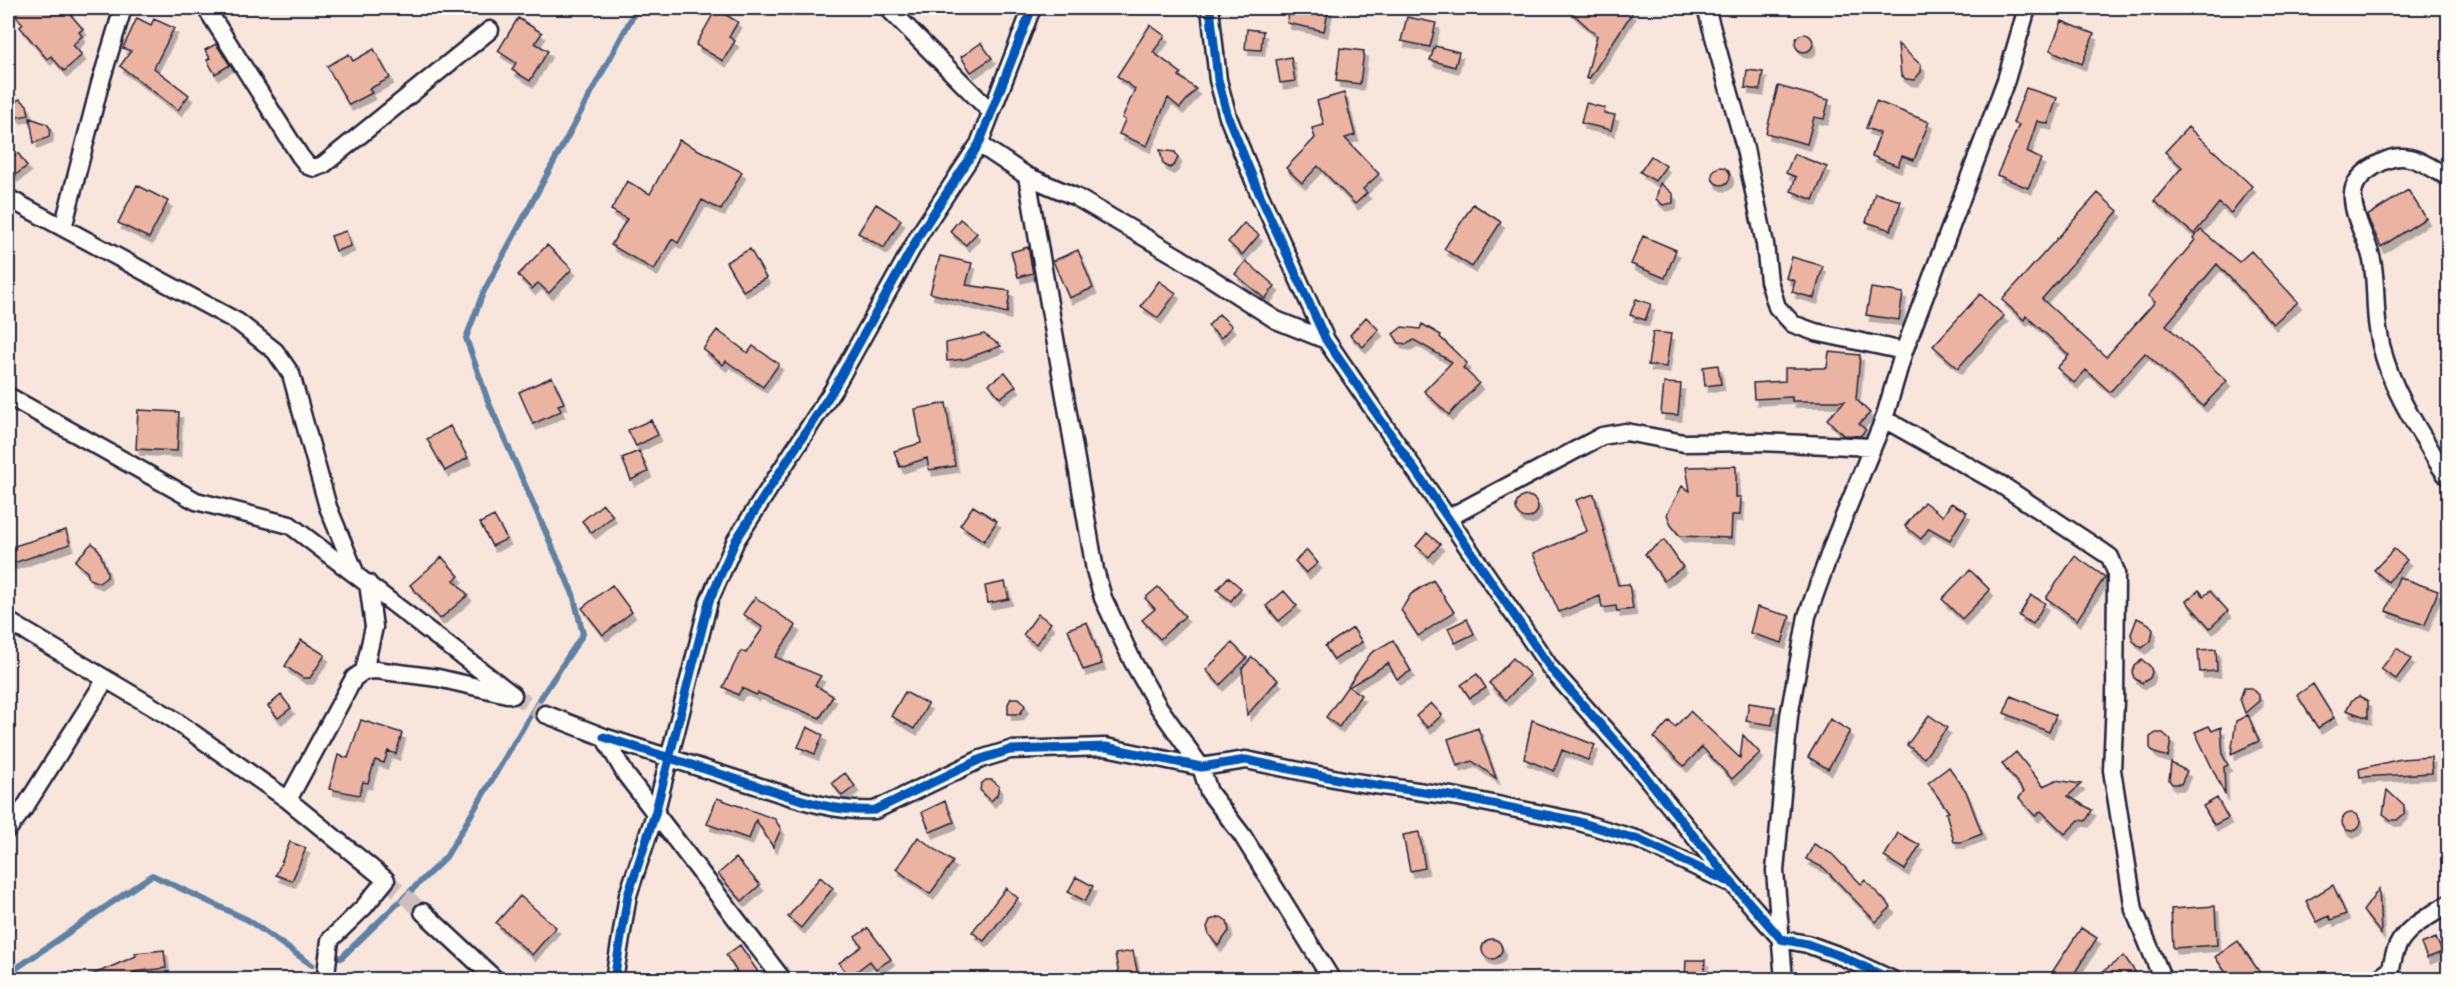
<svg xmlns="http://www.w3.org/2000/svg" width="2456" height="987" font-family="'Balsamiq Sans',sans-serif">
	<defs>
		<filter id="shadow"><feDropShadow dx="3.5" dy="6" stdDeviation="0" flood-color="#0004"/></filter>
	</defs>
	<rect width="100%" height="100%" fill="#f8e6dd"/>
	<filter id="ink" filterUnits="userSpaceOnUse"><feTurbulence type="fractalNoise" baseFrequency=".0167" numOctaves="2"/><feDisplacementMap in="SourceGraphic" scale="12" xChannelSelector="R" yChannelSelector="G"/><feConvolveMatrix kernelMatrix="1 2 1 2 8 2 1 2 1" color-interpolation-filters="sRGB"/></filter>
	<g filter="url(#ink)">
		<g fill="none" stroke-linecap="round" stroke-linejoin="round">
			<path stroke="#6081a3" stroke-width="6" d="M 341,958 L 446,857 L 540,699 L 583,634 L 573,594 L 488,401 L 466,338 L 483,293 L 637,8
				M 8,974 L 152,875 L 248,920 L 312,965"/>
		</g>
		<path fill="#ebb3a1" stroke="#22223b" stroke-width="1.5" filter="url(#shadow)" d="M 9,8 L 65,8 L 83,29 L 79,32 L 82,36 L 73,45 L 82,55 L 64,71 L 51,56 L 47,59 L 20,27 L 23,24 Z
			M 1290,8 L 1329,8 L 1324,31 L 1287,23 Z
			M 1567,8 L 1623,8 L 1632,13 L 1589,79 L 1586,78 L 1597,36 Z
			M 716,9 L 738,22 L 729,37 L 735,41 L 723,61 L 696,45 Z
			M 1407,17 L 1436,23 L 1430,47 L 1401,41 Z
			M 137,18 L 151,25 L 154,19 L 174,28 L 154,68 L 189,95 L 178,110 L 120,66 L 131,51 L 123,48 Z
			M 518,18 L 542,33 L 535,43 L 548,51 L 530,81 L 512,70 L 516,63 L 498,51 Z
			M 2062,21 L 2094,34 L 2082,64 L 2050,50 Z
			M 1150,25 L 1165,36 L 1153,52 L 1181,73 L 1179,76 L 1196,89 L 1180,108 L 1168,98 L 1147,146 L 1119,134 L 1125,120 L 1122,118 L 1135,89 L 1117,76 Z
			M 1247,29 L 1263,31 L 1261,50 L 1245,49 Z
			M1795 43a9 9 0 1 1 18 0a9 9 0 1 1-18 0Z
			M 981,43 L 992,58 L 971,72 L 961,57 Z
			M 216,44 L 230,65 L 215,74 L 207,60 L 210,58 L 205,50 Z
			M 1898,44 L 1921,65 L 1921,72 L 1914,80 L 1906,79 L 1901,75 Z
			M 1435,46 L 1459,52 L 1455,67 L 1430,60 Z
			M 1340,48 L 1364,51 L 1360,84 L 1336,81 Z
			M 374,49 L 390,78 L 369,89 L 372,93 L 349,105 L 327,66 L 349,54 L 353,61 Z
			M 1291,57 L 1295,81 L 1280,83 L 1276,60 Z
			M 1747,70 L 1763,72 L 1760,90 L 1745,88 Z
			M 1778,86 L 1829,100 L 1824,119 L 1814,117 L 1807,144 L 1766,133 Z
			M 2026,88 L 2057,98 L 2048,124 L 2037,121 L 2027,152 L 2041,159 L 2028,188 L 1997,175 L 2019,125 L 2013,123 Z
			M 1344,93 L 1355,135 L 1345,138 L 1379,174 L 1363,189 L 1367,193 L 1355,204 L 1318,166 L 1302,183 L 1286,168 L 1315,138 L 1312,128 L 1324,125 L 1317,101 Z
			M 20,99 L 27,105 L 29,115 L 18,117 L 11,111 L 12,103 Z
			M 1876,101 L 1929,122 L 1914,160 L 1902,156 L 1898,166 L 1872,156 L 1880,133 L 1866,128 Z
			M 1586,103 L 1605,108 L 1604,113 L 1615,115 L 1611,130 L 1581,123 Z
			M 30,118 L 47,124 L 50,128 L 49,137 L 34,143 Z
			M 2188,127 L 2252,186 L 2231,213 L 2219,203 L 2194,234 L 2154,201 L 2182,167 L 2165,152 Z
			M 679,140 L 742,172 L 721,210 L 702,200 L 678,243 L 672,239 L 654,270 L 611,245 L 627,219 L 611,210 L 627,181 L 650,194 Z
			M 1160,150 L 1175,152 L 1178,157 L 1175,164 L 1170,168 L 1163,164 Z
			M 18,153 L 27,166 L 14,176 L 8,167 L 8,160 Z
			M 1794,154 L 1827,167 L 1813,200 L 1791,191 L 1796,177 L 1786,173 Z
			M 1651,156 L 1666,166 L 1655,181 L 1640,172 Z
			M1712 176a9 9 0 1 1 18 0a9 9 0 1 1-18 0Z
			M 1660,183 L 1673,194 L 1673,203 L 1663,205 L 1656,199 Z
			M 137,185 L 168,201 L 149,238 L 118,223 Z
			M 2408,190 L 2426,218 L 2381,247 L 2367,216 Z
			M 1875,193 L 1901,201 L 1891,230 L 1866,222 Z
			M 2098,193 L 2118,211 L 2042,299 L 2106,357 L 2155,302 L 2148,296 L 2195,240 L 2193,238 L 2201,230 L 2239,262 L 2251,251 L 2298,302 L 2273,324 L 2217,264 L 2166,325 L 2227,381 L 2203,406 L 2145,353 L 2110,392 L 2086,370 L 2074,383 L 2057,368 L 2069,355 L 2026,316 L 2024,320 L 2002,300 Z
			M 876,204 L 901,220 L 884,248 L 858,233 Z
			M 1473,204 L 1501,222 L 1472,267 L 1444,249 Z
			M 960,219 L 977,233 L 966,245 L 950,231 Z
			M 1244,223 L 1259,235 L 1242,255 L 1228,242 Z
			M 346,231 L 351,246 L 336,251 L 331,236 Z
			M 1643,236 L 1676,250 L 1665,278 L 1631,264 Z
			M 547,245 L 572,269 L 549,293 L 538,283 L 532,289 L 518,275 Z
			M 1028,247 L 1033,273 L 1018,277 L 1011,252 Z
			M 750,249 L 766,278 L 743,291 L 726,262 Z
			M 1078,250 L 1093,288 L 1069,298 L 1053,261 Z
			M 940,256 L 972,263 L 966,285 L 1010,291 L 1007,313 L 930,293 Z
			M 1792,257 L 1823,266 L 1814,298 L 1792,292 L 1795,281 L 1786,278 Z
			M 1246,261 L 1275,286 L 1265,299 L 1235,274 Z
			M 1159,281 L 1176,293 L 1158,318 L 1141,306 Z
			M 1871,288 L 1903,293 L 1899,320 L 1866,315 Z
			M 1980,294 L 2004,316 L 1958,368 L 1933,346 Z
			M 1636,299 L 1651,304 L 1645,320 L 1630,315 Z
			M 1219,314 L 1232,326 L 1221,338 L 1208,326 Z
			M 1366,317 L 1379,330 L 1363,347 L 1350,335 Z
			M 1422,324 L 1441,335 L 1440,337 L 1467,363 L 1463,368 L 1479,383 L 1449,415 L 1424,391 L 1452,362 L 1414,340 L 1407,344 L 1399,343 L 1393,334 L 1402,327 L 1420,329 Z
			M 717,330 L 748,353 L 753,346 L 779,364 L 763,387 L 726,361 L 723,365 L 703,349 Z
			M 1653,332 L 1671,334 L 1666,367 L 1648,365 Z
			M 984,334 L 1001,346 L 965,359 L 947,361 L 946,343 Z
			M 1829,352 L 1860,355 L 1856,399 L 1870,413 L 1859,424 L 1866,430 L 1860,436 L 1843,435 L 1827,419 L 1845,401 L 1792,401 L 1792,397 L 1754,399 L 1753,383 L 1785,381 L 1785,368 L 1827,368 Z
			M 1718,365 L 1721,384 L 1705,386 L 1703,367 Z
			M 1005,372 L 1016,386 L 1000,398 L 989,384 Z
			M 552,377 L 564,403 L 558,405 L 561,411 L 533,424 L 519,392 Z
			M 1664,383 L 1681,384 L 1678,415 L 1661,414 Z
			M 946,403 L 955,466 L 929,470 L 927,458 L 900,467 L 894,451 L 921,443 L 915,409 Z
			M 138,410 L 179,412 L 177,451 L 136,449 Z
			M 651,420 L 658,435 L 636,446 L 628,430 Z
			M 450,426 L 468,458 L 445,471 L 427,439 Z
			M 639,451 L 648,472 L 631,480 L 622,458 Z
			M 1736,466 L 1736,497 L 1741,497 L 1740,515 L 1732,515 L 1731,538 L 1680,536 L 1671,525 L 1667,514 L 1682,486 L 1690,491 L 1686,467 Z
			M 1594,494 L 1618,585 L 1629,584 L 1633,609 L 1617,611 L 1616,606 L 1602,608 L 1600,596 L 1559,612 L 1533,554 L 1587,531 L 1576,500 Z
			M1516 507a11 11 0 1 1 22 0a11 11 0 1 1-22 0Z
			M 1924,502 L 1943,516 L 1951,503 L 1967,512 L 1950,540 L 1929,528 L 1921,539 L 1905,526 Z
			M 603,504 L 613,516 L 592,533 L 582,521 Z
			M 973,506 L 997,521 L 984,541 L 960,525 Z
			M 494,516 L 507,539 L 492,546 L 480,523 Z
			M 66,530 L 70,544 L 8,565 L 8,548 Z
			M 1427,533 L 1440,544 L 1429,557 L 1416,546 Z
			M 1664,540 L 1683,567 L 1664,581 L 1645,554 Z
			M 92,543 L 99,550 L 107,572 L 107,577 L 99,583 L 89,579 L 87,572 L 75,561 Z
			M 2394,549 L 2407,560 L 2388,582 L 2374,570 Z
			M 1307,550 L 1318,563 L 1306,573 L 1295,561 Z
			M 2075,556 L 2105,577 L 2077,620 L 2046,598 Z
			M 442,557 L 459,576 L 454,580 L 468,595 L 440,619 L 410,585 Z
			M 1970,570 L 1990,590 L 1962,619 L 1942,599 Z
			M 1228,577 L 1241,588 L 1231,601 L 1217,590 Z
			M 2399,577 L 2438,591 L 2425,625 L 2386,611 Z
			M 1433,580 L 1454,612 L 1418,636 L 1401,610 L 1411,594 Z
			M 1005,582 L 1009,599 L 988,603 L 985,586 Z
			M 612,585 L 632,612 L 603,635 L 582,608 Z
			M 1158,587 L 1185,616 L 1160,639 L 1142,620 L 1155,609 L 1145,598 Z
			M 2199,590 L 2204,596 L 2210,591 L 2228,611 L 2210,628 L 2186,601 Z
			M 1284,591 L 1297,606 L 1279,621 L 1266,606 Z
			M 2031,595 L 2045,603 L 2033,624 L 2019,616 Z
			M 755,597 L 796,626 L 775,657 L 821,676 L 815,685 L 833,696 L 820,718 L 758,693 L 756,695 L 742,688 L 738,695 L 723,687 L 741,651 L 746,653 L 763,628 L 743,614 Z
			M 1757,607 L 1790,616 L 1782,643 L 1750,633 Z
			M 1038,614 L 1051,623 L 1036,644 L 1023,635 Z
			M 2137,618 L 2149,624 L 2153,630 L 2151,641 L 2142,648 L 2133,641 L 2131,634 Z
			M 1467,619 L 1474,634 L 1455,643 L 1448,628 Z
			M 1087,622 L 1102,664 L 1083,670 L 1068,629 Z
			M 1353,628 L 1362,642 L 1334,660 L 1325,646 Z
			M 301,640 L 325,655 L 310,678 L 303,678 L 285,666 Z
			M 1393,640 L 1411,671 L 1397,679 L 1388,663 L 1349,687 L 1361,695 L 1339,727 L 1326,717 L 1371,653 Z
			M 1232,643 L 1247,658 L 1220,685 L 1206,670 Z
			M 2397,648 L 2411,659 L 2396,679 L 2381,669 Z
			M 2216,649 L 2217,671 L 2200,672 L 2198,650 Z
			M 1252,657 L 1278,680 L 1247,715 L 1242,669 Z
			M 1513,658 L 1530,675 L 1506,700 L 1489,683 Z
			M 2142,660 L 2150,666 L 2152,672 L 2150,678 L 2142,683 L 2134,678 L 2132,672 L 2134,666 Z
			M 1477,674 L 1486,688 L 1470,698 L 1461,685 Z
			M 2313,684 L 2334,718 L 2318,728 L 2297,695 Z
			M 2244,688 L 2252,688 L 2259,695 L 2259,701 L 2245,713 L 2240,699 Z
			M 905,692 L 928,704 L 914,729 L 891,716 Z
			M 281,695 L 291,708 L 278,718 L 268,706 Z
			M 2011,696 L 2056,715 L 2049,732 L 2004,713 Z
			M 2359,696 L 2368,701 L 2368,718 L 2346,710 L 2352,700 Z
			M 1011,698 L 1019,698 L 1023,702 L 1025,706 L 1020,714 L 1008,714 L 1008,704 Z
			M 1431,703 L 1442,715 L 1428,728 L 1416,716 Z
			M 1749,703 L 1775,707 L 1772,725 L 1746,721 Z
			M 1690,711 L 1740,758 L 1743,735 L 1760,753 L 1732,779 L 1702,747 L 1684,766 L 1654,738 L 1669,721 L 1675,727 Z
			M 1929,715 L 1947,728 L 1924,758 L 1907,745 Z
			M 2248,715 L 2259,741 L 2231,754 L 2236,721 Z
			M 1830,719 L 1850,731 L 1828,769 L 1808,757 Z
			M 361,720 L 402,733 L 396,754 L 388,751 L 384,763 L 375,760 L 368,783 L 363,782 L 359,795 L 329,789 L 338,755 L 348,758 Z
			M 1532,720 L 1595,745 L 1588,760 L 1562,750 L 1554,771 L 1524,759 Z
			M 2209,726 L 2212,731 L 2221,727 L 2223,756 L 2228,765 L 2224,767 L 2225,795 L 2195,732 Z
			M 807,727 L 823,735 L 815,754 L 798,747 Z
			M 1478,728 L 1496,778 L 1472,761 L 1457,766 L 1448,739 Z
			M 2156,733 L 2163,733 L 2171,740 L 2168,757 L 2155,753 L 2150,748 L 2150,737 Z
			M 2016,752 L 2043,786 L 2056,780 L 2081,784 L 2068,796 L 2092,810 L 2086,821 L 2079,820 L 2065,834 L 2041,811 L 2035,816 L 2019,798 L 2024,791 L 2002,764 Z
			M 2431,757 L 2432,773 L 2360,777 L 2359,769 L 2401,759 Z
			M 2171,763 L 2187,771 L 2181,784 L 2172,784 L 2169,780 Z
			M 1949,767 L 1966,791 L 1982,834 L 1961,842 L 1954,842 L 1946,813 L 1949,812 L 1928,783 Z
			M 845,773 L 855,786 L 842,796 L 832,783 Z
			M 986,780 L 992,780 L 999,786 L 997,795 L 991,801 L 980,790 L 981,784 Z
			M 2387,790 L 2404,806 L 2404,814 L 2397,820 L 2391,820 L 2383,814 Z
			M 717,798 L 775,819 L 781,829 L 773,847 L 756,820 L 749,839 L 707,824 Z
			M 2217,798 L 2228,818 L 2214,825 L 2203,806 Z
			M 945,801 L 954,822 L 930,832 L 922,812 Z
			M2342 822a9 9 0 1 1 18 0a9 9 0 1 1-18 0Z
			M 1419,832 L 1425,868 L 1410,871 L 1403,835 Z
			M 1898,833 L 1920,845 L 1905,870 L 1884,857 Z
			M 918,837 L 953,862 L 930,894 L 896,869 Z
			M 290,842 L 306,848 L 292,881 L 276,875 Z
			M 1814,844 L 1832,854 L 1861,884 L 1865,880 L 1891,907 L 1876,922 L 1824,868 L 1806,859 Z
			M 736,858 L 760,885 L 742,901 L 718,874 Z
			M 820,877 L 833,888 L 801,928 L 788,917 Z
			M 1076,877 L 1093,886 L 1085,901 L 1068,892 Z
			M 2333,885 L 2346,914 L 2331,920 L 2329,916 L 2317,922 L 2306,901 Z
			M 1006,888 L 1018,898 L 984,941 L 972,932 Z
			M 2379,889 L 2381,934 L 2363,911 Z
			M 520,896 L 556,927 L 532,955 L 496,923 Z
			M 2215,906 L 2217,945 L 2173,948 L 2171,909 Z
			M 1221,917 L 1227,921 L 1229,931 L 1218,946 L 1209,935 L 1207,927 L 1210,920 Z
			M 868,928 L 891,959 L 876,969 L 870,961 L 849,977 L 839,963 L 862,946 L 855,937 Z
			M 2081,928 L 2097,938 L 2070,980 L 2047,980 Z
			M 2436,938 L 2442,952 L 2427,958 L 2421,944 Z
			M1482 949a10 10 0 1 1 20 0a10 10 0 1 1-20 0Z
			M 2238,941 L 2265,980 L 2231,980 L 2215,957 Z
			M 740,945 L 758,972 L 747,980 L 742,980 L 726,955 Z
			M 164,950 L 166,968 L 134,972 L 137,980 L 80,980 L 136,956 L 135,953 Z
			M 1133,951 L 1139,980 L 1120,980 L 1115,954 Z
			M 2124,956 L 2141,980 L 2091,980 Z
			M 1686,960 L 1705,960 L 1704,978 L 1685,978 Z"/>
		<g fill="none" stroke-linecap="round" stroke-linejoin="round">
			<path stroke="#cdbfbd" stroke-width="16" stroke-dasharray="16 8" stroke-linecap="butt" d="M 513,695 L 545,714
				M 386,880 L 423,912"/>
			<defs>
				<path id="street" d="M 206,8 L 300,156 L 308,166 L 315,168 L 323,165 L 490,30
					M 888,8 L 991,112
					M 1210,8 L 1218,80 L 1228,117 L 1259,193 L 1326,340 L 1551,669 L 1638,767 L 1732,883 L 1781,939 L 1807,944 L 1843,957 L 1893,980
					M 1706,8 L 1744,144 L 1765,244 L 1769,281 L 1777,307 L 1793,324 L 1815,332 L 1904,351
					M 979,144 L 1027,176 L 1076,197 L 1180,258 L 1276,320 L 1326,340
					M 1027,176 L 1095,570 L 1103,598 L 1133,662 L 1158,706 L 1201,767 L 1209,792 L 1242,835 L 1332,980
					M 2448,177 C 2415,158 2401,146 2366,172 C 2357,179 2352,188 2353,199 C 2354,219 2366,237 2371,256 C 2377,279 2374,305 2378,329 C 2384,371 2404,407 2426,442 C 2433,454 2439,467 2448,477
					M 8,198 L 238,322 L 275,351 L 291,374 L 328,507 L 355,572
					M 63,228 L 100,84 L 123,8
					M 8,396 L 196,501 L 290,525 L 513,695
					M 1884,419 L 2000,484 L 2103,552 L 2110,557 L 2116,572 L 2115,701 L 2112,770 L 2134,910 L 2163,980
					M 1448,518 L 1602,436 L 1626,432 L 1684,443 L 1760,442 L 1872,447
					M 8,621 L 170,717 L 288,800 L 386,880 L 364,907 L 330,940 L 326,974 L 322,980
					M 364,671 L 374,627 L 368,583
					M 545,714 L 604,737 L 626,775 L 783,980
					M 604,737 C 651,752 698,767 745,782 C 787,795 831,813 875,810 L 981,759 L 1010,750 L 1106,747 L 1201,767 L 1246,760 L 1348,781 L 1458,797 L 1576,821 L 1639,840 L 1728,882
					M 288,800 L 354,678 L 364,671 L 376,670 L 438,678 L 507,694
					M 8,829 L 23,810 L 106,679
					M 423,912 L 496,980
					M 614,980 L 628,895 L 655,814 L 709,601 L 736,540 L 833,390 L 921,232 L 979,144 L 1032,8
					M 1784,980 L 1775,871 L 1789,716 L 1807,616 L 1836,536 L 1884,419 L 1904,351 L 2006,80 L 2027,8
					M 2376,980 L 2391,970
					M 2390,980 C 2393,932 2412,928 2448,904"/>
			</defs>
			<use href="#street" stroke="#22223b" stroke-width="21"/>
			<use href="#street" stroke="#fdfcf7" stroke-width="16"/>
			<defs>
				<path id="cycleway" d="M 1210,8 L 1218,80 L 1228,117 L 1259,193 L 1326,340 L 1551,669 L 1638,767 L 1732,883 L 1781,939 L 1807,944 L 1843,957 L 1893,980
					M 604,737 C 651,752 698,767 745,782 C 787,795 831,813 875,810 L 981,759 L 1010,750 L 1106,747 L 1201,767 L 1246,760 L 1348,781 L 1458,797 L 1576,821 L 1639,840 L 1727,881
					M 614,980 L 628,895 L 655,814 L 709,601 L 736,540 L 833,390 L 921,232 L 979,144 L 1032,8"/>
			</defs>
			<use href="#cycleway" stroke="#fdfcf7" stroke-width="13"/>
			<use href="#cycleway" stroke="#0057b8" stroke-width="9"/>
		</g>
	</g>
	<rect width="2456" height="987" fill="none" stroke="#fdfcf7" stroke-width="30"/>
	<rect x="15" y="15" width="2426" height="957" fill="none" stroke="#22223b" stroke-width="2" filter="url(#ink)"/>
</svg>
